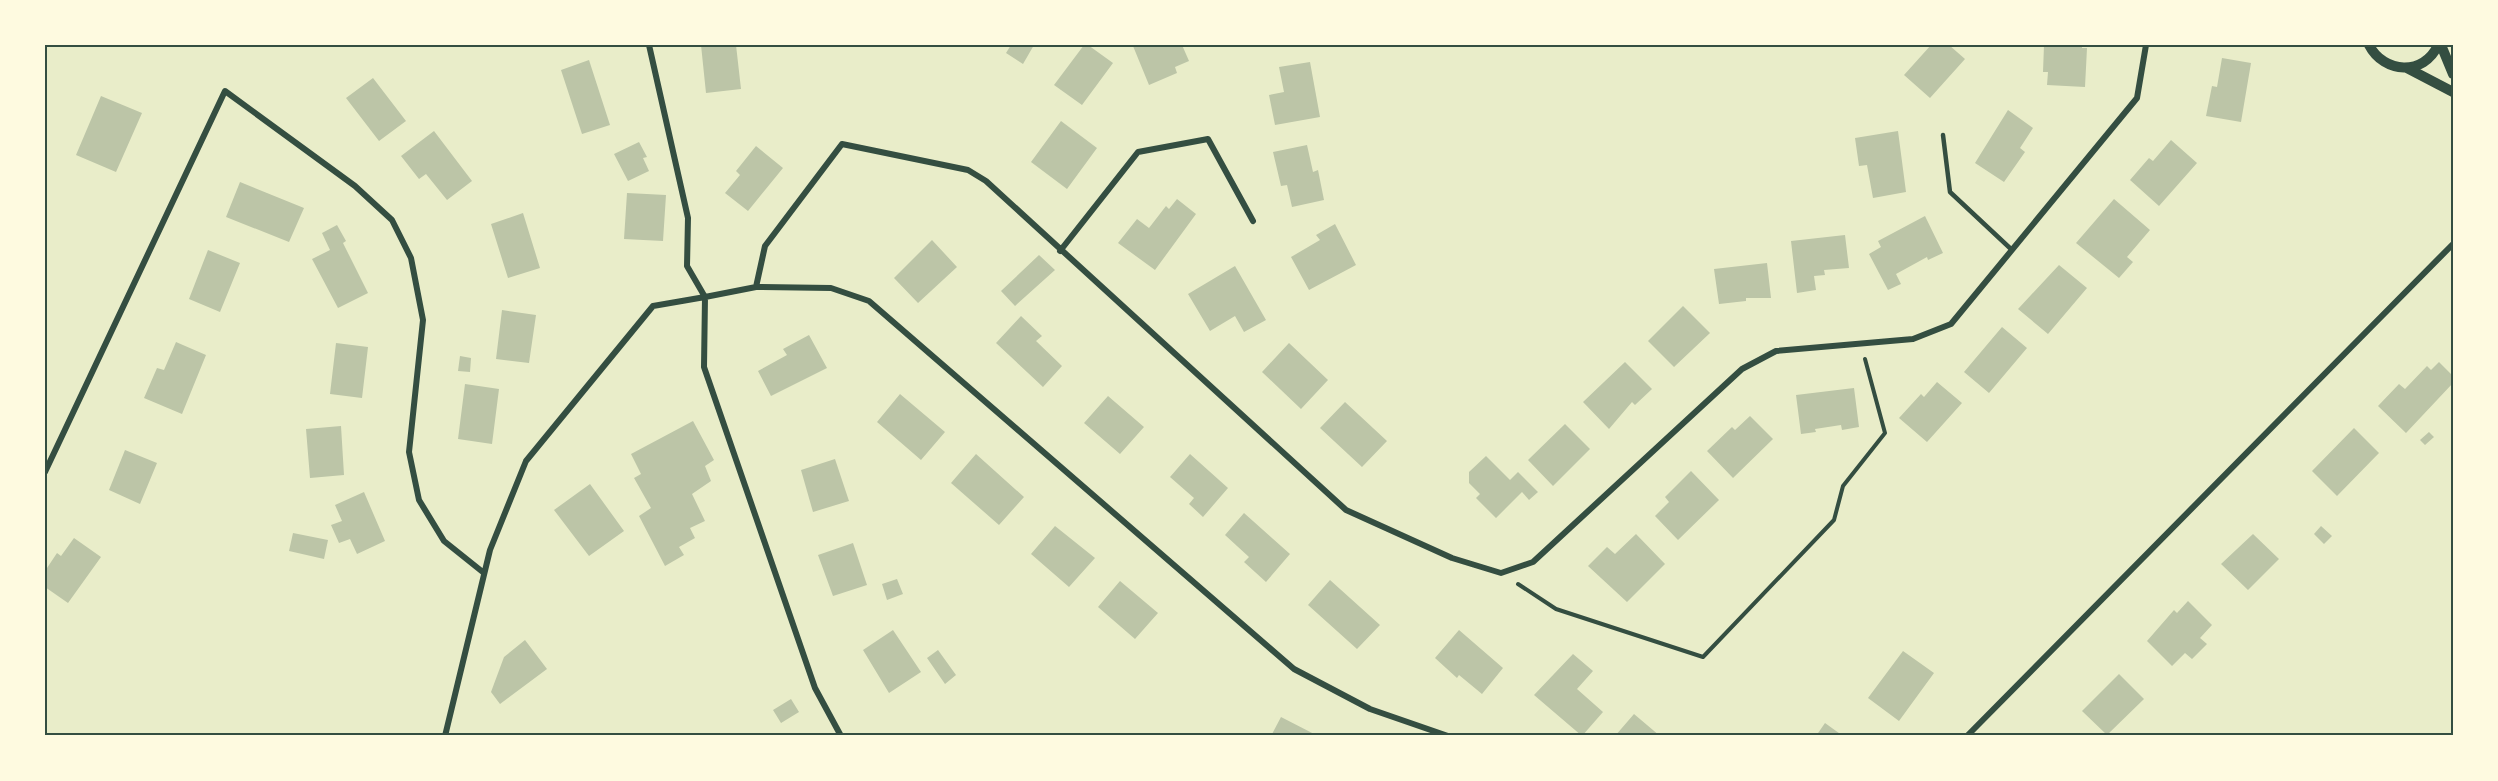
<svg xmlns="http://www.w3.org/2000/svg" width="2498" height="781" font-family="'Roboto Condensed',sans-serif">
	<rect width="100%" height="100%" fill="#e9edc9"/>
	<path fill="#bcc5a7" d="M 701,45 L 736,45 L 741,89 L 706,93 Z
		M 1011,45 L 1034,45 L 1023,64 L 1006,53 Z
		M 1084,45 L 1088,45 L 1113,63 L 1082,105 L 1054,85 Z
		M 1135,45 L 1182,45 L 1189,61 L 1175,67 L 1177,73 L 1149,85 L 1133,46 Z
		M 1931,45 L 1949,45 L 1965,59 L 1930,98 L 1904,75 Z
		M 2044,45 L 2082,45 L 2082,48 L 2087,48 L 2085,87 L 2047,85 L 2048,72 L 2043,72 Z
		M 2222,58 L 2251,63 L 2241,122 L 2206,116 L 2212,86 L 2217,87 Z
		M 589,60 L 610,125 L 582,134 L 561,70 Z
		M 1310,62 L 1320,117 L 1275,125 L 1269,95 L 1284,92 L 1279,67 Z
		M 373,78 L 406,121 L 379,141 L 346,98 Z
		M 101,96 L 142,113 L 116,172 L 76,155 Z
		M 2008,110 L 2033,128 L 2020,148 L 2025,152 L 2004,182 L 1975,163 Z
		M 1061,121 L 1097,148 L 1067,189 L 1031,162 Z
		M 434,131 L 472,181 L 447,200 L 426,174 L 419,179 L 401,156 Z
		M 1898,131 L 1906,192 L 1873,198 L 1867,165 L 1859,166 L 1855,138 Z
		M 2171,140 L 2197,163 L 2159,206 L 2130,180 L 2149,158 L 2153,161 Z
		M 639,142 L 647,157 L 643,158 L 649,171 L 628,181 L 614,154 Z
		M 1307,145 L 1313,172 L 1318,170 L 1324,200 L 1292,207 L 1287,185 L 1281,186 L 1273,152 Z
		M 756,146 L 783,168 L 748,211 L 725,193 L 740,175 L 736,171 Z
		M 240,182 L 304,208 L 289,242 L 226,217 Z
		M 627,193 L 666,195 L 663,241 L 624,239 Z
		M 1177,199 L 1196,214 L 1155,270 L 1118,243 L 1137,219 L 1149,228 L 1166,206 L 1169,209 Z
		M 2114,199 L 2150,230 L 2127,257 L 2133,262 L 2119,278 L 2076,243 Z
		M 523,213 L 540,268 L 508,278 L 491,224 Z
		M 1925,216 L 1943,253 L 1928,260 L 1927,257 L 1896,274 L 1901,284 L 1888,290 L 1869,254 L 1881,247 L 1878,241 Z
		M 1335,224 L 1356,265 L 1309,290 L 1291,257 L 1320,240 L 1316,235 Z
		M 337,225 L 346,241 L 343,243 L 368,293 L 338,308 L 312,259 L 330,250 L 322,233 Z
		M 1845,235 L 1849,268 L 1824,270 L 1825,275 L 1814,276 L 1816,290 L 1797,293 L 1791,241 Z
		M 932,240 L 957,267 L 918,303 L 894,278 Z
		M 208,250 L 240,263 L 220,312 L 189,299 Z
		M 1039,255 L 1055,270 L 1015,306 L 1001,291 Z
		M 1767,263 L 1771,298 L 1746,298 L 1746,301 L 1719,304 L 1714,269 Z
		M 2059,265 L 2087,288 L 2048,334 L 2018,309 Z
		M 1235,266 L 1266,320 L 1244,332 L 1235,316 L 1210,331 L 1188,294 Z
		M 1683,306 L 1710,333 L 1674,367 L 1648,341 Z
		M 502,310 L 536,315 L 529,363 L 496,359 Z
		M 1021,316 L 1042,336 L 1036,341 L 1062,366 L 1043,387 L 996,343 Z
		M 2002,327 L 2027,348 L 1989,393 L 1964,372 Z
		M 809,335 L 827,368 L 771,396 L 758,371 L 787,355 L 783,349 Z
		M 176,342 L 206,355 L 182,414 L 144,398 L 157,368 L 164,370 Z
		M 336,343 L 368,347 L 362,398 L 330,394 Z
		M 1289,343 L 1328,380 L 1301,409 L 1262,372 Z
		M 460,356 L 471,358 L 470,372 L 458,371 Z
		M 1625,362 L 1652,389 L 1635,405 L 1632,402 L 1609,429 L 1583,402 Z
		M 2439,362 L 2453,376 L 2453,383 L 2406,433 L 2378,406 L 2399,384 L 2405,389 L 2427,366 L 2431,370 Z
		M 1937,382 L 1962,403 L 1927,442 L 1899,418 L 1921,394 L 1924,397 Z
		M 465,384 L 499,389 L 492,444 L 458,439 Z
		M 1854,388 L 1859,427 L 1842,430 L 1841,425 L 1815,429 L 1816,432 L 1801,434 L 1796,395 Z
		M 900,394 L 945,432 L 921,460 L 877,422 Z
		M 1108,396 L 1144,427 L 1120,454 L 1084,423 Z
		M 1345,402 L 1387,441 L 1362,467 L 1320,428 Z
		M 1750,416 L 1773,439 L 1733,478 L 1707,451 L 1732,427 L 1735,430 Z
		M 693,421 L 714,460 L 705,466 L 711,481 L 692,494 L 705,521 L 690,528 L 695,538 L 679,547 L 684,555 L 665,566 L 639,516 L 651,508 L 634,478 L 641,474 L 631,454 Z
		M 1565,424 L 1590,449 L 1553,486 L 1528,460 Z
		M 341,426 L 344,475 L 310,478 L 306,429 Z
		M 2354,428 L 2379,453 L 2337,496 L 2312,471 Z
		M 2429,432 L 2434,437 L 2425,445 L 2420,440 Z
		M 125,450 L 157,463 L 140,504 L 109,490 Z
		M 976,454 L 1024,497 L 999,525 L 951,483 Z
		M 1190,454 L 1228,488 L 1203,517 L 1189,504 L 1194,498 L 1170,477 Z
		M 1486,456 L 1510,480 L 1518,472 L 1538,492 L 1529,500 L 1522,492 L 1496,518 L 1476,498 L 1480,494 L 1469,483 L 1469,472 Z
		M 835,459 L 849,501 L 813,512 L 801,470 Z
		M 1691,471 L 1719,500 L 1678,540 L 1655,516 L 1669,502 L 1665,497 Z
		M 590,484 L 624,531 L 589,556 L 554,510 Z
		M 364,492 L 385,541 L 357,554 L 350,539 L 339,543 L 331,525 L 342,521 L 335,505 Z
		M 1244,513 L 1290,554 L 1266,582 L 1244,562 L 1249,557 L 1225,535 Z
		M 1055,526 L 1095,558 L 1069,587 L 1031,554 Z
		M 2321,526 L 2332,536 L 2324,544 L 2314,534 Z
		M 293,533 L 328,540 L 324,559 L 289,551 Z
		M 1636,534 L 1665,564 L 1627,602 L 1588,566 L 1607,547 L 1615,554 Z
		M 2253,534 L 2279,559 L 2248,590 L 2221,564 Z
		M 74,538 L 101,557 L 68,603 L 45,587 L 45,571 L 57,553 L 61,556 Z
		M 853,543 L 867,585 L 833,596 L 818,555 Z
		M 897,579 L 903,594 L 887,600 L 882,584 Z
		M 1330,580 L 1380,625 L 1357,649 L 1308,605 Z
		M 1120,581 L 1158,613 L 1135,639 L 1098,607 Z
		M 2188,601 L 2212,625 L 2200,638 L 2207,644 L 2192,659 L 2185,653 L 2172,666 L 2147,641 L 2174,610 L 2177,613 Z
		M 893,630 L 921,672 L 889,693 L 863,650 Z
		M 1459,630 L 1503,668 L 1482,694 L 1459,675 L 1457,678 L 1435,658 Z
		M 525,640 L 547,669 L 500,704 L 491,692 L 504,657 Z
		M 938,650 L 956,675 L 945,684 L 927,658 Z
		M 1903,651 L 1934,673 L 1899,721 L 1868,698 Z
		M 1573,654 L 1593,671 L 1577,689 L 1603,712 L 1582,736 L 1534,695 Z
		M 2119,674 L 2144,699 L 2107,735 L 2082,711 Z
		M 791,699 L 799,712 L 781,723 L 773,710 Z
		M 1634,714 L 1660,736 L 1615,736 Z
		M 1281,717 L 1318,736 L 1271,736 Z
		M 1825,723 L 1843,736 L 1816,736 Z"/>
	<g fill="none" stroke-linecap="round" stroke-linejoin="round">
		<path stroke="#344e41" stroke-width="4" d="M 1518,584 L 1556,609 L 1703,657 L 1834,520 L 1843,486 L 1885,433 L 1865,359"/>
		<path stroke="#344e41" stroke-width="4.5" d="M 1943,135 L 1950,192 L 2012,250"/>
		<path stroke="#344e41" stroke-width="6" d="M 1060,251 L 1138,152 L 1208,139 L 1253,221
			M 756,287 L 765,246 L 842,144 L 968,170 L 986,181 L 1346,510 L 1452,558 L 1501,573 L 1533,562 L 1742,369 L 1776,351 L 1913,339 L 1951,324 L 2137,98 L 2146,45
			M 45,472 L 225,91 L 355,186 L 392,220 L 411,258 L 423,320 L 409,452 L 419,500 L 444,541 L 484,573
			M 445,736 L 490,550 L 526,461 L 653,306 L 705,297 L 687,266 L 688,218 L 649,45
			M 841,736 L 815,688 L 704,367 L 705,297 L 756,287 L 831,288 L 869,301 L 1294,669 L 1370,709 L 1448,736
			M 1967,736 L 2453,244"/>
		<path stroke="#344e41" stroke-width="10" d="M 2369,45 C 2384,74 2424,76 2438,45
			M 2441,45 L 2453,74
			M 2407,68 L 2453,92"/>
	</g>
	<rect width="2498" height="781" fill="none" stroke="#fefae0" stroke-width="93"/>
	<rect x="46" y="46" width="2406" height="688" fill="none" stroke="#344e41" stroke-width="2"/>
</svg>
